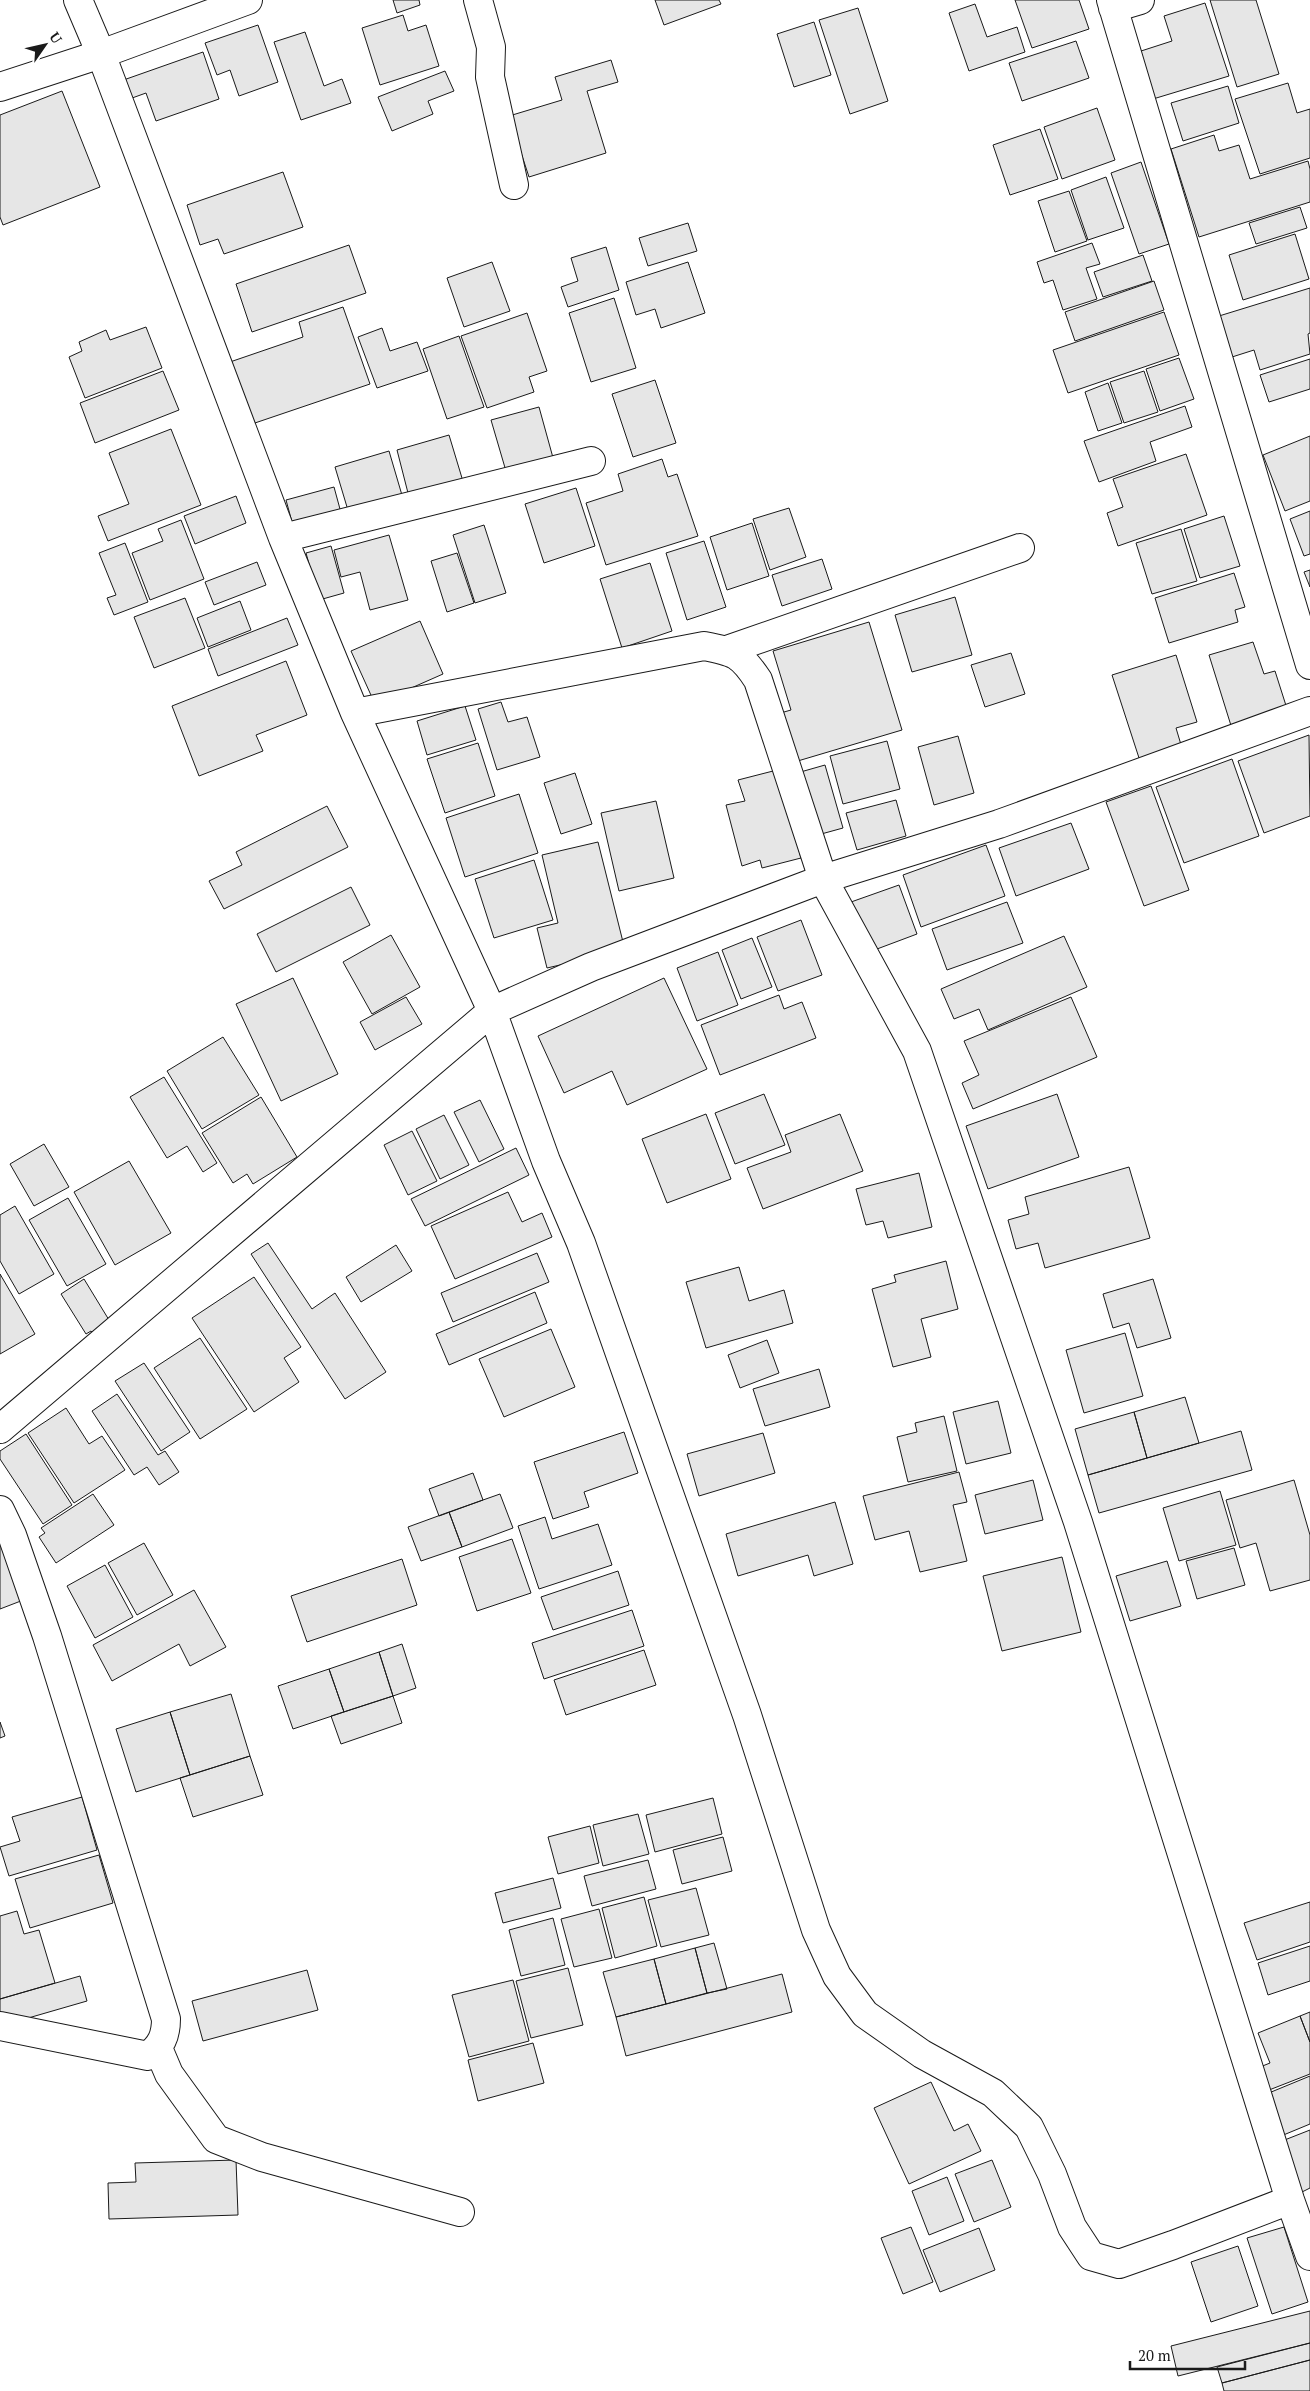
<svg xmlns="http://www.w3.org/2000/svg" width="1310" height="2391" font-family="'PT Serif',serif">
	<rect width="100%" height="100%" fill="#fff"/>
	<path fill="#e6e6e6" stroke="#1a1a1a" d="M 393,0 L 419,0 L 420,5 L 397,13 Z
		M 655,0 L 719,0 L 721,4 L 664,25 Z
		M 1015,0 L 1079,0 L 1089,29 L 1032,48 Z
		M 1210,0 L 1256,0 L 1279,74 L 1237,87 Z
		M 1205,3 L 1229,76 L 1153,99 L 1138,52 L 1172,41 L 1164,16 Z
		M 975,4 L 987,37 L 1017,27 L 1025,52 L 969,71 L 949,13 Z
		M 858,8 L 888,101 L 850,114 L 819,20 Z
		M 403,15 L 408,31 L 426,25 L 439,66 L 380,85 L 362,28 Z
		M 814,22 L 831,75 L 794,87 L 777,34 Z
		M 258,25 L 278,82 L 239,96 L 230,70 L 217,75 L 205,43 Z
		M 305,32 L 324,86 L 342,79 L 351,103 L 301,120 L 274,42 Z
		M 1076,41 L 1089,78 L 1022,101 L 1009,63 Z
		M 203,52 L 219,99 L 156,121 L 146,93 L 121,102 L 115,83 Z
		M 611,60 L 618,82 L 587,91 L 606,153 L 529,177 L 509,116 L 562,100 L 555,77 Z
		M 445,71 L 454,91 L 428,101 L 433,114 L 392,131 L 378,97 Z
		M 1288,83 L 1297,113 L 1310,109 L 1310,158 L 1260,174 L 1235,99 Z
		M 1228,86 L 1239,123 L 1183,141 L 1171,103 Z
		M 62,91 L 100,187 L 3,225 L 0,217 L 0,115 Z
		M 1097,108 L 1115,160 L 1062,179 L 1044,127 Z
		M 1040,129 L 1058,179 L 1010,195 L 993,145 Z
		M 1214,135 L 1219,151 L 1239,145 L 1250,179 L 1308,161 L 1310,169 L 1310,202 L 1199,237 L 1171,149 Z
		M 1141,162 L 1169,244 L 1139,254 L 1111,173 Z
		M 283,172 L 303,227 L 224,254 L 218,239 L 200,245 L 187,205 Z
		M 1106,177 L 1124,228 L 1088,240 L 1071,190 Z
		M 1069,191 L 1087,241 L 1055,252 L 1038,201 Z
		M 1300,207 L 1307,228 L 1256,244 L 1249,223 Z
		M 688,223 L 697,251 L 648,266 L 639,238 Z
		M 1295,234 L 1309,279 L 1243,300 L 1229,255 Z
		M 1092,243 L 1100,264 L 1086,268 L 1097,299 L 1063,310 L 1053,280 L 1044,283 L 1037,262 Z
		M 349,245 L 366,293 L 252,332 L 236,284 Z
		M 606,247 L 619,290 L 568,307 L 561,287 L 578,281 L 571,258 Z
		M 1143,255 L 1152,281 L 1103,297 L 1094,272 Z
		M 492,262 L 510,311 L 464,327 L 447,278 Z
		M 688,262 L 705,313 L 661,328 L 655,309 L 636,315 L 626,282 Z
		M 1154,281 L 1164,310 L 1075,341 L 1065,312 Z
		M 1310,288 L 1310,333 L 1308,334 L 1310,354 L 1260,370 L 1254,350 L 1232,357 L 1219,316 Z
		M 614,298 L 636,368 L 591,382 L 569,313 Z
		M 343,307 L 370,384 L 249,425 L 227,363 L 303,337 L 299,322 Z
		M 1164,312 L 1179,355 L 1068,393 L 1053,350 Z
		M 527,313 L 547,371 L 529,377 L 534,392 L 487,408 L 461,336 Z
		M 146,327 L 162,368 L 85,398 L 69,357 L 82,351 L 79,342 L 106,330 L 110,340 Z
		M 382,328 L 390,351 L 417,342 L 428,371 L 377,388 L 358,337 Z
		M 459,336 L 484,407 L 447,419 L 423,349 Z
		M 1179,358 L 1194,399 L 1160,411 L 1146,369 Z
		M 1310,359 L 1310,389 L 1269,402 L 1260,375 Z
		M 163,371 L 179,410 L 95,443 L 80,403 Z
		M 1144,371 L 1158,412 L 1124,423 L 1110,382 Z
		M 655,380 L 676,443 L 633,457 L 612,394 Z
		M 1108,383 L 1122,423 L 1098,431 L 1085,392 Z
		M 1185,406 L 1192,427 L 1150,442 L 1156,461 L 1099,482 L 1084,441 Z
		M 539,407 L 555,465 L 508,478 L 491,420 Z
		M 171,429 L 201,505 L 108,541 L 98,516 L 129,504 L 109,453 Z
		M 449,435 L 465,488 L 408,493 L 397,450 Z
		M 1310,436 L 1310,501 L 1285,511 L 1263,455 Z
		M 389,451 L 404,502 L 350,517 L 335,467 Z
		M 1186,454 L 1207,515 L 1118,546 L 1107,513 L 1123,507 L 1113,479 Z
		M 662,459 L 668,477 L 677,474 L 698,536 L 606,565 L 586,503 L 623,491 L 618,474 Z
		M 334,487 L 343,520 L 295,533 L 286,500 Z
		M 576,488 L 595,546 L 544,563 L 525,504 Z
		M 236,496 L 246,523 L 195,544 L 184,516 Z
		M 789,508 L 806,557 L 770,570 L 753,519 Z
		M 1310,511 L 1310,554 L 1304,556 L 1290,519 Z
		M 1224,516 L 1240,566 L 1200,578 L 1184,529 Z
		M 181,520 L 204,579 L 150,600 L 132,553 L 163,541 L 158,529 Z
		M 752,523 L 769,576 L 727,590 L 710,537 Z
		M 484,525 L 506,593 L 475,603 L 453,535 Z
		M 1181,529 L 1197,581 L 1152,594 L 1136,543 Z
		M 389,535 L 408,600 L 370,610 L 360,572 L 341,577 L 334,550 Z
		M 704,541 L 726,607 L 687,620 L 666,553 Z
		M 125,543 L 148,602 L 114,615 L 107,598 L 116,595 L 99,553 Z
		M 331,546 L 344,593 L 319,600 L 306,553 Z
		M 457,553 L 474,603 L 447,612 L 431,561 Z
		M 822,559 L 832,589 L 782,606 L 772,575 Z
		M 257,562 L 266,585 L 214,605 L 205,582 Z
		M 650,563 L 672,631 L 622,648 L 600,579 Z
		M 1310,570 L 1310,587 L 1304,572 Z
		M 1234,573 L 1245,607 L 1235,610 L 1238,622 L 1169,643 L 1155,598 Z
		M 955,597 L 972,655 L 912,672 L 895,615 Z
		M 185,598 L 205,648 L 154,668 L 134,617 Z
		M 240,601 L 251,630 L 208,647 L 197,618 Z
		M 287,618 L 298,645 L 218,676 L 208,649 Z
		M 420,621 L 443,674 L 375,704 L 351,651 Z
		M 869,622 L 902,730 L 791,763 L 777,714 L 791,710 L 773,651 Z
		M 1253,642 L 1264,674 L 1275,671 L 1289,715 L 1233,732 L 1209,655 Z
		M 1011,653 L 1025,694 L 985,707 L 971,665 Z
		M 1176,655 L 1197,722 L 1176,728 L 1182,748 L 1140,761 L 1112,675 Z
		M 286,661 L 307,715 L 256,735 L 263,751 L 199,776 L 172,706 Z
		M 501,702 L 508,722 L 527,717 L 540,757 L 497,770 L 478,709 Z
		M 465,706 L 476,740 L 427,755 L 417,721 Z
		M 1309,735 L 1310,816 L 1264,833 L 1238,761 Z
		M 958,736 L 974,793 L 934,805 L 918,747 Z
		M 887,741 L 900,789 L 843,804 L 830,756 Z
		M 478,743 L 495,796 L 445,813 L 427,759 Z
		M 1232,759 L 1259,836 L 1184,863 L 1156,787 Z
		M 825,765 L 843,828 L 814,836 L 797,773 Z
		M 777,770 L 801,858 L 762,868 L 760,860 L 742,866 L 726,805 L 745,801 L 738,780 Z
		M 575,773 L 592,824 L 561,834 L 544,783 Z
		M 1151,786 L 1189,890 L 1144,906 L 1106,802 Z
		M 519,794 L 538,853 L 465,877 L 446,818 Z
		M 896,800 L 906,836 L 857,850 L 846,813 Z
		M 656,801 L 674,878 L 619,891 L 601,813 Z
		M 327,806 L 348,847 L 224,909 L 209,881 L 242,865 L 236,852 Z
		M 1071,823 L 1089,869 L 1016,896 L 999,848 Z
		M 598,842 L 625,950 L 547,968 L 537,928 L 558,923 L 542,855 Z
		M 986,845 L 1005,896 L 921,927 L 903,875 Z
		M 534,860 L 553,920 L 494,938 L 475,879 Z
		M 899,885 L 917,934 L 869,952 L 851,902 Z
		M 351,887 L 370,925 L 276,972 L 257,934 Z
		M 1007,902 L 1023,943 L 947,970 L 932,929 Z
		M 801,920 L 822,975 L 778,991 L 757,937 Z
		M 391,935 L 420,987 L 372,1014 L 343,962 Z
		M 1064,936 L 1087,987 L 988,1030 L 979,1009 L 954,1019 L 941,989 Z
		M 752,938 L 772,987 L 741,999 L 722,950 Z
		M 718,952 L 738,1005 L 697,1021 L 677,968 Z
		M 293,978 L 338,1074 L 281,1101 L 236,1004 Z
		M 664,978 L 707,1069 L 627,1105 L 612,1071 L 564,1093 L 538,1036 Z
		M 779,995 L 784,1009 L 802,1002 L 816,1038 L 720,1075 L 701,1025 Z
		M 406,997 L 422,1024 L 375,1050 L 360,1022 Z
		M 1071,997 L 1097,1057 L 973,1109 L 962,1083 L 979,1075 L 964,1041 Z
		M 223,1037 L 259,1095 L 202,1129 L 167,1071 Z
		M 164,1077 L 217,1163 L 203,1172 L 187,1146 L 167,1158 L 130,1097 Z
		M 764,1094 L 785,1145 L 735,1164 L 715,1113 Z
		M 1057,1094 L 1079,1157 L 988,1189 L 966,1126 Z
		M 261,1097 L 297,1157 L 253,1184 L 247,1174 L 233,1183 L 202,1133 Z
		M 480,1100 L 504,1149 L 479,1162 L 454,1112 Z
		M 706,1114 L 731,1179 L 667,1203 L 642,1139 Z
		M 840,1114 L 863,1171 L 763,1209 L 747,1168 L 791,1152 L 785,1135 Z
		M 444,1115 L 469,1165 L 440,1179 L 416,1129 Z
		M 412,1131 L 437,1181 L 408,1195 L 384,1145 Z
		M 44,1144 L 69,1187 L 34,1206 L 10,1164 Z
		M 516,1148 L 529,1175 L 425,1226 L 411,1199 Z
		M 129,1161 L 171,1233 L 115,1265 L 74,1192 Z
		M 1129,1167 L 1150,1238 L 1045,1268 L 1038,1243 L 1016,1249 L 1008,1220 L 1029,1214 L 1025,1197 Z
		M 919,1173 L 932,1227 L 888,1238 L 883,1221 L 866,1225 L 856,1189 Z
		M 508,1192 L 522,1222 L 542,1213 L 552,1237 L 455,1279 L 431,1226 Z
		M 68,1198 L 106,1264 L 67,1286 L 29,1220 Z
		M 15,1206 L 54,1274 L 19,1294 L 0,1261 L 0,1215 Z
		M 268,1243 L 312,1309 L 335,1293 L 386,1372 L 345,1399 L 251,1254 Z
		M 396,1245 L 412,1271 L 361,1302 L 346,1277 Z
		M 537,1253 L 549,1282 L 453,1322 L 441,1293 Z
		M 946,1261 L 958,1309 L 921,1319 L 931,1357 L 893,1367 L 872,1289 L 896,1282 L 894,1275 Z
		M 739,1267 L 749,1301 L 784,1290 L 793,1323 L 706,1348 L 686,1282 Z
		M 0,1274 L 35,1334 L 0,1354 Z
		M 254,1277 L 301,1347 L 284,1358 L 299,1382 L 254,1412 L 192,1318 Z
		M 84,1279 L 109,1320 L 96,1337 L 91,1331 L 86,1334 L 61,1294 Z
		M 1153,1279 L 1171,1338 L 1137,1348 L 1129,1323 L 1113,1328 L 1103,1294 Z
		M 535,1292 L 547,1323 L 449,1365 L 436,1334 Z
		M 551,1329 L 575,1387 L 504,1417 L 479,1359 Z
		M 1125,1333 L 1143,1396 L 1084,1413 L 1066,1350 Z
		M 200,1338 L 247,1409 L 200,1439 L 154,1368 Z
		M 767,1340 L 779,1373 L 740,1388 L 728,1355 Z
		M 144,1363 L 190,1432 L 161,1451 L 115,1381 Z
		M 819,1369 L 830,1407 L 765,1426 L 753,1389 Z
		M 117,1394 L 158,1455 L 165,1451 L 179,1472 L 159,1485 L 147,1467 L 134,1475 L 92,1411 Z
		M 1185,1397 L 1199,1443 L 1147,1458 L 1134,1412 Z
		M 998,1401 L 1011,1453 L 966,1464 L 953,1412 Z
		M 66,1408 L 89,1444 L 102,1436 L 125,1470 L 74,1503 L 28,1433 Z
		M 1134,1412 L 1147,1458 L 1088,1475 L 1075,1429 Z
		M 944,1416 L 957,1471 L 908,1482 L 897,1437 L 917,1432 L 915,1423 Z
		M 1241,1431 L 1252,1470 L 1099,1513 L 1088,1475 Z
		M 624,1432 L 638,1473 L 584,1492 L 589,1507 L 553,1519 L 534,1462 Z
		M 763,1433 L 775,1473 L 699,1496 L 687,1454 Z
		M 26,1434 L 72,1505 L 43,1524 L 0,1459 L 0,1451 Z
		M 959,1472 L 967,1502 L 953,1505 L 967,1561 L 920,1572 L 909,1531 L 875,1540 L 863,1496 Z
		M 473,1473 L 483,1500 L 439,1516 L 429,1489 Z
		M 1033,1480 L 1043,1520 L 985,1534 L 975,1495 Z
		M 1294,1480 L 1310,1535 L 1310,1580 L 1270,1591 L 1256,1543 L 1240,1548 L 1226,1500 Z
		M 1220,1491 L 1236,1545 L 1179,1561 L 1163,1508 Z
		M 93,1494 L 114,1525 L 56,1563 L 39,1537 L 45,1533 L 41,1528 Z
		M 500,1494 L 513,1528 L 462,1547 L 449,1512 Z
		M 835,1502 L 853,1564 L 814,1576 L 808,1555 L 738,1576 L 726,1534 Z
		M 449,1512 L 462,1547 L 421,1561 L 408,1527 Z
		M 545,1517 L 552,1539 L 598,1524 L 612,1565 L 539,1589 L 518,1526 Z
		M 0,1533 L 26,1599 L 0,1609 Z
		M 512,1539 L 531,1593 L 477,1611 L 459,1557 Z
		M 144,1543 L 173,1595 L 137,1615 L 108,1563 Z
		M 1234,1548 L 1245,1585 L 1197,1599 L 1186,1561 Z
		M 1062,1557 L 1081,1632 L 1002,1651 L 983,1576 Z
		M 402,1559 L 417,1605 L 307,1642 L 291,1596 Z
		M 1167,1561 L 1181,1606 L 1130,1621 L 1116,1576 Z
		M 105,1565 L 133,1617 L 95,1638 L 67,1586 Z
		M 618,1571 L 629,1605 L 553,1630 L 541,1597 Z
		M 194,1590 L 226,1647 L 190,1666 L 179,1644 L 112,1681 L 93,1645 Z
		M 632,1610 L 644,1646 L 544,1679 L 532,1643 Z
		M 402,1644 L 416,1688 L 393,1696 L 379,1652 Z
		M 644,1650 L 656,1685 L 566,1715 L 554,1680 Z
		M 379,1652 L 393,1696 L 344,1712 L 329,1669 Z
		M 329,1669 L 344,1712 L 293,1729 L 278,1686 Z
		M 231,1694 L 250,1756 L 190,1775 L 170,1712 Z
		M 393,1696 L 402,1723 L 341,1744 L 331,1716 Z
		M 170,1712 L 190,1775 L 136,1792 L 116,1729 Z
		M 0,1722 L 5,1736 L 0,1738 Z
		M 250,1756 L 263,1795 L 193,1817 L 180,1778 Z
		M 82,1797 L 97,1850 L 9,1876 L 0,1847 L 20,1841 L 12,1817 Z
		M 713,1798 L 722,1834 L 655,1852 L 646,1815 Z
		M 638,1814 L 649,1854 L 603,1866 L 593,1825 Z
		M 590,1826 L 599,1863 L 558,1874 L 548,1837 Z
		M 723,1837 L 732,1871 L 682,1884 L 673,1850 Z
		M 99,1855 L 113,1903 L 30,1928 L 15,1879 Z
		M 648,1860 L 656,1889 L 592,1906 L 584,1876 Z
		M 553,1878 L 561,1908 L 503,1923 L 495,1893 Z
		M 696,1888 L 709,1935 L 661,1947 L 648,1900 Z
		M 644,1897 L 657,1946 L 615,1958 L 602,1908 Z
		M 1310,1902 L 1310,1942 L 1257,1960 L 1244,1923 Z
		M 599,1909 L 612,1958 L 574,1967 L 561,1919 Z
		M 17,1911 L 24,1934 L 39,1930 L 55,1983 L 0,1999 L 0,1916 Z
		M 553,1918 L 565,1965 L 521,1976 L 509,1930 Z
		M 714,1943 L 727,1989 L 707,1993 L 695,1948 Z
		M 1310,1946 L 1310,1981 L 1268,1995 L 1258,1963 Z
		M 695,1948 L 707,1993 L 666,2004 L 654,1959 Z
		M 654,1959 L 666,2004 L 616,2017 L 603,1972 Z
		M 568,1968 L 583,2025 L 531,2038 L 516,1981 Z
		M 307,1970 L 318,2010 L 203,2041 L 192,2001 Z
		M 782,1974 L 792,2012 L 626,2056 L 616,2017 Z
		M 80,1976 L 87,2001 L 4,2025 L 0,2011 L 0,1999 Z
		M 513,1980 L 529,2041 L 469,2057 L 452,1995 Z
		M 1310,2012 L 1310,2042 L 1300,2016 Z
		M 1300,2016 L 1310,2042 L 1310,2074 L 1264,2092 L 1255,2069 L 1270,2063 L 1258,2033 Z
		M 533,2043 L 544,2083 L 478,2101 L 468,2060 Z
		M 1310,2076 L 1310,2124 L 1281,2136 L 1264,2095 Z
		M 931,2082 L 954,2131 L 968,2124 L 981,2151 L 909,2184 L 874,2108 Z
		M 1310,2130 L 1310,2188 L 1302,2192 L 1282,2141 Z
		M 236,2160 L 238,2215 L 109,2219 L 108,2183 L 136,2182 L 135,2163 Z
		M 992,2160 L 1011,2207 L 974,2222 L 955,2174 Z
		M 947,2177 L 964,2221 L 929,2235 L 912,2191 Z
		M 911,2227 L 933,2282 L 903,2294 L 881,2238 Z
		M 1284,2227 L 1308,2302 L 1272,2314 L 1247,2238 Z
		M 979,2228 L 995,2270 L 940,2292 L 923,2250 Z
		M 1238,2246 L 1258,2306 L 1211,2322 L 1191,2262 Z
		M 1310,2311 L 1310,2343 L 1178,2376 L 1171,2346 Z
		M 1310,2343 L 1310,2360 L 1222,2383 L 1217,2367 Z
		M 1310,2360 L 1310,2391 L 1224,2391 L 1222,2383 Z"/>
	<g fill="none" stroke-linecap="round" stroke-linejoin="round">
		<defs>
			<path id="street" d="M 78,0 L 101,54 L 283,538 L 355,713 L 492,1011 L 546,1161 L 581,1243 L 747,1715 L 816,1930 L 837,1976 L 865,2014 L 922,2054 L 993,2093 L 1029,2127 L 1052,2174 L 1072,2227 L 1091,2256 L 1119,2264 L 1173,2245 L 1290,2200
				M 478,0 L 491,47 L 490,77 L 514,185
				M 1111,0 L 1310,665
				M 1113,8 L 1140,0
				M 0,87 L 101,54 L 248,0
				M 283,538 L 591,461
				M 727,650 L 1020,548
				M 355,713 L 704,646 C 735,652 741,654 758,680 L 823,879 L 917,1051 L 1078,1522 L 1290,2200 L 1310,2256
				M 0,1429 L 492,1011 L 591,967 L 823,879 L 999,824 L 1310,711
				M 0,1510 L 12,1535 L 47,1636 L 166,2019 C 166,2036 161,2046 148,2056 L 0,2026
				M 158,2048 L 169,2074 L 216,2139 L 262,2157 L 460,2212"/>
		</defs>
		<use href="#street" stroke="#1a1a1a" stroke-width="30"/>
		<use href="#street" stroke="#fff" stroke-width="28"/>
	</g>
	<g transform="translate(45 45) rotate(56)" stroke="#ffffff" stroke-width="4" paint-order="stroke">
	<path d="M0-4L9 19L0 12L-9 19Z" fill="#1a1a1a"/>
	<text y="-8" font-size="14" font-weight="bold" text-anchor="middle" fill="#1a1a1a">U</text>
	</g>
	<path d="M1130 2361v8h115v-8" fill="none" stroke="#1a1a1a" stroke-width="2.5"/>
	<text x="1138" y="2361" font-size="15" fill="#1a1a1a" stroke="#ffffff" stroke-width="4" paint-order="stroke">20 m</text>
</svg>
